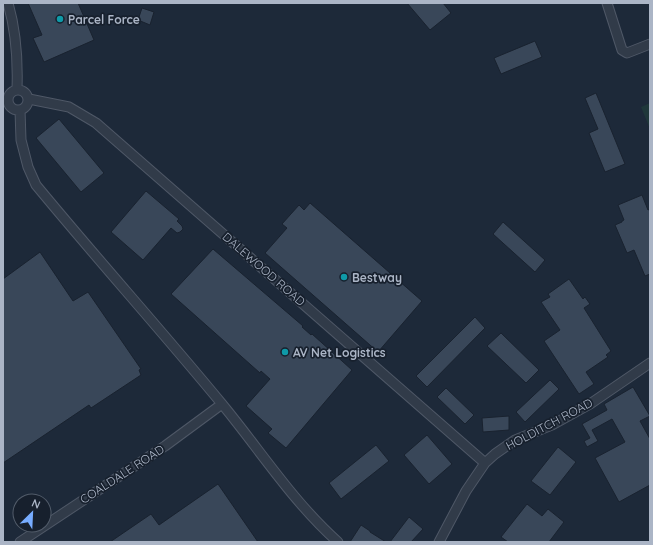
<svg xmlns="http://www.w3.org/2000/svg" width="653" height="545" font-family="Quicksand,sans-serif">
	<rect width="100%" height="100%" fill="#1d2939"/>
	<path fill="#1f373a" d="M 650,103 L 650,129 L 641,107 Z"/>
	<path fill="#394759" stroke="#19222f" d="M 28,3 L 78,3 L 94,40 L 44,62 L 33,38 L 42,35 Z
		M 407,3 L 443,3 L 451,13 L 430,30 Z
		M 142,8 L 154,12 L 150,25 L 138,20 Z
		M 535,41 L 542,57 L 501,74 L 494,58 Z
		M 596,93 L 625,164 L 605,172 L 589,133 L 598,129 L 585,98 Z
		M 59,119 L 104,173 L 81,192 L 36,138 Z
		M 146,191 L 179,219 L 177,221 L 182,226 L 183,229 L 180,232 L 177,233 L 171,228 L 143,260 L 111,232 Z
		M 642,195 L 648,210 L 650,209 L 650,274 L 645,276 L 634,250 L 627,253 L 615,225 L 622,222 L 622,221 L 624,220 L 618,205 Z
		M 310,203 L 422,301 L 378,352 L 265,253 L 287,228 L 282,224 L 299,205 L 304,210 Z
		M 503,222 L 545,260 L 535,272 L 493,234 Z
		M 213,249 L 303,326 L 302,327 L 311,335 L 312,334 L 352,370 L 286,448 L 268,433 L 272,429 L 246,406 L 270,379 L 261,371 L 260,373 L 171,294 Z
		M 40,252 L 73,301 L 88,292 L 141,369 L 139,370 L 141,375 L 91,408 L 89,405 L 3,463 L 3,279 Z
		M 569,279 L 583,299 L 585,297 L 590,304 L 584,308 L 611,351 L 606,355 L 608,357 L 586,372 L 594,384 L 579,394 L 544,341 L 560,330 L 541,302 L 550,297 L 548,294 Z
		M 475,317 L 485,328 L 427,387 L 416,376 Z
		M 501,333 L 539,370 L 526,383 L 487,346 Z
		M 550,380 L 559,389 L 525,422 L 516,412 Z
		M 633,387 L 650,416 L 640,421 L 650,439 L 650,485 L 619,502 L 595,458 L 625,442 L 612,419 L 592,430 L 598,441 L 587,447 L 584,441 L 590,438 L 582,424 L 607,410 L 604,404 Z
		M 446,388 L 474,415 L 465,424 L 437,397 Z
		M 509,416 L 509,430 L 483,432 L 482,418 Z
		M 427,435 L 452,464 L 429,484 L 404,455 Z
		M 376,445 L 389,461 L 341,499 L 329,483 Z
		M 558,447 L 576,462 L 550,495 L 531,481 Z
		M 218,484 L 258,542 L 110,542 L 151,514 L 159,525 Z
		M 527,504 L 542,516 L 548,509 L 564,522 L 549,542 L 508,542 L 501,537 Z
		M 409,517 L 423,529 L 411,542 L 390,542 Z
		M 361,525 L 370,531 L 370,532 L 386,542 L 350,542 Z"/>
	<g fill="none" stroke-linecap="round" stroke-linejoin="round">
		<defs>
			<path id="street" d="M 8,3 C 16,31 18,61 17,89
				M 607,3 L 622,50 L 627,53 L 650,44
				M8 100a10 10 0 1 1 20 0a10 10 0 1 1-20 0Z
				M 29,99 L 69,107 L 96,123 L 485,463
				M 20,110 L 21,140 L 28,167 L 36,185 C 97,259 161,330 222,404 C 260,450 293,502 338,542
				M 20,542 L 165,446 L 222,404
				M 439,542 L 466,491 L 485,463 L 495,454 L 515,440 L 552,425 L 590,404 L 650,363"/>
		</defs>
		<use href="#street" stroke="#4f5867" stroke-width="11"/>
		<use href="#street" stroke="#313b49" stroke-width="9"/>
	</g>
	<g fill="#0f9aa8" stroke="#17202d" stroke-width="1.5">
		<circle cx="60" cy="19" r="4"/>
		<circle cx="344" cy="277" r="4"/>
		<circle cx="285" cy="352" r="4"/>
	</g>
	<g text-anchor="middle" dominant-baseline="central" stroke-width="3.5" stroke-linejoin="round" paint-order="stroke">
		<g font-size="12" font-weight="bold" fill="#abb5c6" stroke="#17202d" text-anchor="start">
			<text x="68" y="19">Parcel Force</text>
			<text x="352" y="277">Bestway</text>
			<text x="293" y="352">AV Net Logistics</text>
		</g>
		<g font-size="12" fill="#abb5c6" stroke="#17202d">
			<text transform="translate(264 269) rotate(41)">DALEWOOD ROAD</text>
			<text transform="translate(549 424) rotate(-28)">HOLDITCH ROAD</text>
			<text transform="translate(122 474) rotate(-33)">COALDALE ROAD</text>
		</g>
	</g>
	<rect width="653" height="545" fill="none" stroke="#abb5c6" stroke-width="8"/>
	<g transform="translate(32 513) rotate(24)"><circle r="19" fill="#17202d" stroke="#525c6a"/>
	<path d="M0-3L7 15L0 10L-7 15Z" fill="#77acff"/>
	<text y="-6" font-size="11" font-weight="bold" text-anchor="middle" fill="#abb5c6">N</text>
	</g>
</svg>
